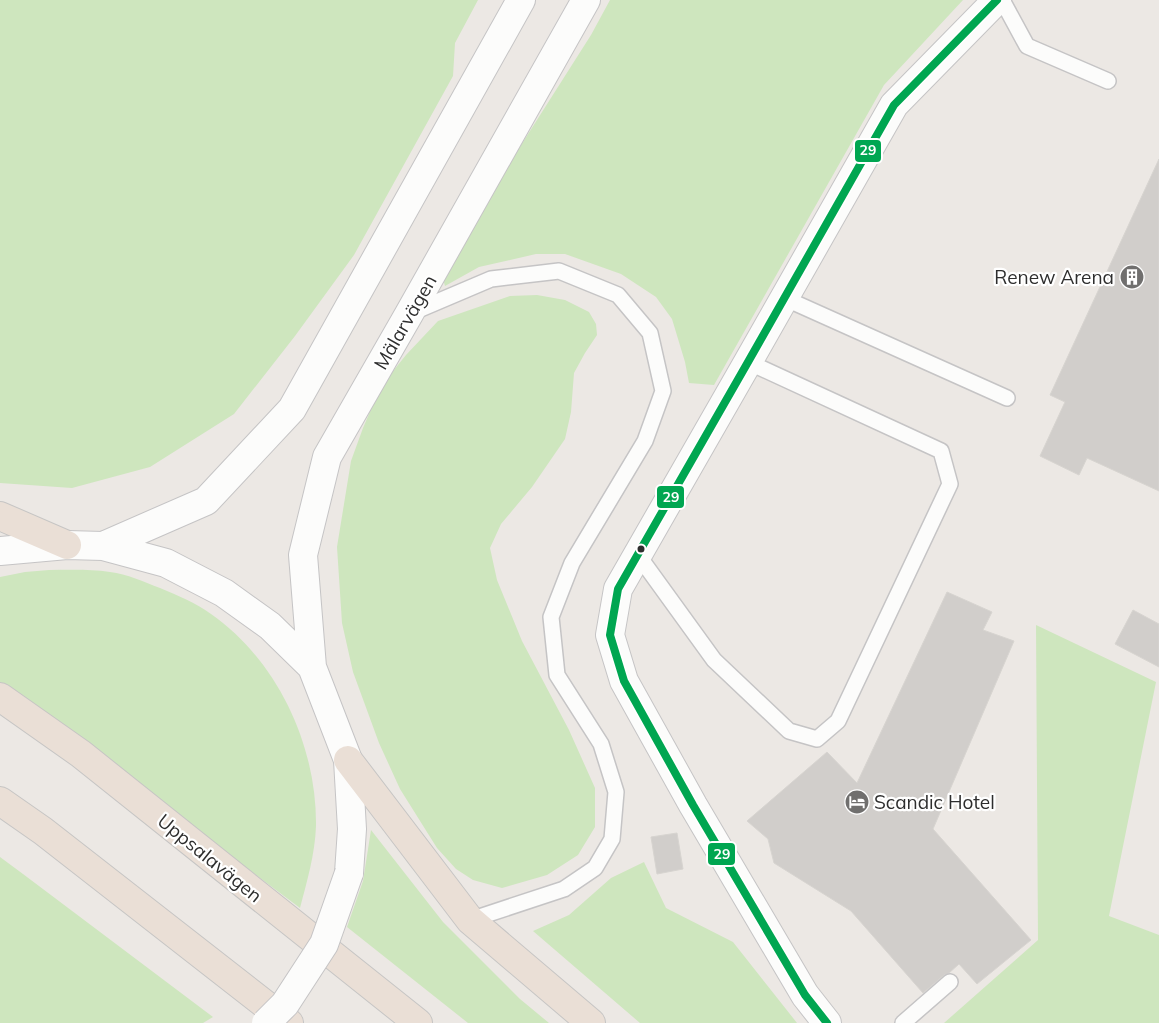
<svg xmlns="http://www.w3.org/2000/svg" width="1159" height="1023" font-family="Mulish,sans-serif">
	<rect width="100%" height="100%" fill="#ece8e4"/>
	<path fill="#cee6be" d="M 0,0 L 478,0 L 455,43 L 453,76 L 354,255 L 295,336 L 234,414 L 150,467 L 72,488 L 0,483 Z
		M 610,0 L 963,0 L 884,85 L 714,385 L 689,383 L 685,362 L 672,319 L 656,297 L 621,274 L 565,254 L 536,254 L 479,267 L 445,286 L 441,271 L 591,35 Z
		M 537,295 L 565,300 L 589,312 L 596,324 L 597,335 L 585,353 L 574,373 L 571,412 L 565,439 L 532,487 L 501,524 L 490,548 L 497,580 L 522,641 L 569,730 L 595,788 L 595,827 L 578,855 L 547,875 L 502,888 L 473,880 L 456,869 L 437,848 L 400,789 L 379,743 L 353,672 L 342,623 L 337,547 L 351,461 L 363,428 L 381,386 L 406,355 L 438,321 L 510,296 Z
		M 49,570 C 69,570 90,569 110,572 C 127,574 144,582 160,588 C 177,595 196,603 211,614 C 277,660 317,745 316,826 C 315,854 307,881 300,908 L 0,683 L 0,577 L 25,572 Z
		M 1036,625 L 1156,682 L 1109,916 L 1159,935 L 1159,1023 L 944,1023 L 1038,940 Z
		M 371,830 L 443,922 L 520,999 L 549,1023 L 468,1023 L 347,927 L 363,881 Z
		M 0,857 L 23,874 L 213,1017 L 203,1023 L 0,1023 Z
		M 644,862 L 666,908 L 733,942 L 797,1023 L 640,1023 L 533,931 L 569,915 L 611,878 Z"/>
	<path fill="#d1cecb" stroke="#d7d4d0" d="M 1159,159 L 1159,491 L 1087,458 L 1079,475 L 1040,456 L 1065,402 L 1050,395 Z
		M 947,592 L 992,612 L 983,630 L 1014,641 L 933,829 L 1031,940 L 977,984 L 959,964 L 949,973 L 944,975 L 923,993 L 851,911 L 774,863 L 768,839 L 747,821 L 827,752 L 857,783 Z
		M 1133,610 L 1159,624 L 1159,667 L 1115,644 Z
		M 677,833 L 683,869 L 657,874 L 651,837 Z"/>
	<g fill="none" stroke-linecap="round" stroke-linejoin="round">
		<defs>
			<path id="service" d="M 1002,0 L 1027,46 L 1108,81
				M 784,298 L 1007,398
				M 411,313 L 491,279 L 559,271 L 618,295 L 650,333 L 663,391 L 645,441 L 572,563 L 551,617 L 557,675 L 601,744 L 616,792 L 612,839 L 595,868 L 564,889 L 470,920
				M 638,555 L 714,660 L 789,731 L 817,739 L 838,721 L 950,484 L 941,451 L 748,362
				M 903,1023 L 950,982"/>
			<path id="minor" d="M 827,1023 L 805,995 L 693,805 L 624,681 L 610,635 L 618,589 L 748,362 L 894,105 L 997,0"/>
			<path id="secondary" d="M 103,546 L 206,501 L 292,409 L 521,0
				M 0,551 L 67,545 L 103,546 L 166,563 L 224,593 L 270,626 L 312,667 L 348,760 L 352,829 L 349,873
				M 312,667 L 303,555 L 327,457 L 409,314 L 586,0"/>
			<path id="motorway" d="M 0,516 L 67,545
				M 0,697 L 81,754 L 418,1023
				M 348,760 L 470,920 L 591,1023
				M 0,801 L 43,831 L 289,1023"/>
		</defs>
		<use href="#service" stroke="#c5c4c5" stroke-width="18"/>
		<use href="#minor" stroke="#c5c4c5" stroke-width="30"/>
		<use href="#secondary" stroke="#c5c4c5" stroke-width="30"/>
		<use href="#motorway" stroke="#c6c5c4" stroke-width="30"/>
		<use href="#service" stroke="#fcfcfb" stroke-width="15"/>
		<use href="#minor" stroke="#fcfcfb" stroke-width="28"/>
		<use href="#secondary" stroke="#fcfcfb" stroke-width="28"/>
		<use href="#motorway" stroke="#eadfd6" stroke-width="28"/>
		<defs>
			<path id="secondary-bridge" d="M 266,1023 L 285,1004 L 324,944 L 349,873"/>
		</defs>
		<use href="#secondary-bridge" stroke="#c5c4c5" stroke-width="30" stroke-linecap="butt"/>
		<use href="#secondary-bridge" stroke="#fcfcfb" stroke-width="28"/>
		<defs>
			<path id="bus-1" d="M 827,1023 L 805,995 L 693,805 L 624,681 L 610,635 L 618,589 L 748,362 L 894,105 L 997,0"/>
		</defs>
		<use href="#bus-1" stroke="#fff" stroke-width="11"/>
		<use href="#bus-1" stroke="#00a651" stroke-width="8"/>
	</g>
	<defs>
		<symbol id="building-disc" viewBox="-11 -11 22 22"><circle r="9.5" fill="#706f6e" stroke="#fff"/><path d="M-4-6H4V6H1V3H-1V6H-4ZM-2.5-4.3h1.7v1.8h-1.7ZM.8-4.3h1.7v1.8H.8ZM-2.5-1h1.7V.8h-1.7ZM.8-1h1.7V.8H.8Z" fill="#fff"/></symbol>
		<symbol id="hotel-disc" viewBox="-11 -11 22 22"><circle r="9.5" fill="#706f6e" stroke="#fff"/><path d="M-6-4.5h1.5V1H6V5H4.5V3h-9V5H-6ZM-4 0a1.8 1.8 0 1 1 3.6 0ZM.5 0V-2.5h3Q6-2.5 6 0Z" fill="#fff"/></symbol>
	</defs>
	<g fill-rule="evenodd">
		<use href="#building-disc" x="1118" y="263" width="28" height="28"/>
		<use href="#hotel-disc" x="843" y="788" width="28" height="28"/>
	</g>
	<circle fill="#2e2e2e" stroke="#fff" stroke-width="2" cx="641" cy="549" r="4.5"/>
	<g text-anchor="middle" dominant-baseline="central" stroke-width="4.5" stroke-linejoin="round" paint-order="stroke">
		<g font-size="19" fill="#2e2e2e" stroke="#fff" text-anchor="end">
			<text x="1114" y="277">Renew Arena</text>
			<text x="874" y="802" text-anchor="start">Scandic Hotel</text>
		</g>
		<g font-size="19" fill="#2e2e2e" stroke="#fff">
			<text transform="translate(405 322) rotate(-60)">Mälarvägen</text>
			<text transform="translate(210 858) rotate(39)">Uppsalavägen</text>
		</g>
	</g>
	<g stroke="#fff" stroke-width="2">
		<rect x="854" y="139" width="28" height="24" rx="5" fill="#00a651"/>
		<rect x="656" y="485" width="29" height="24" rx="5" fill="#00a651"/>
		<rect x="707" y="842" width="29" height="24" rx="5" fill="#00a651"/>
	</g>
	<g font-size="14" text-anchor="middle" font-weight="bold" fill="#fff">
		<text x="868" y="155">29</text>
		<text x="671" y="502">29</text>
		<text x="722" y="859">29</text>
	</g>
</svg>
